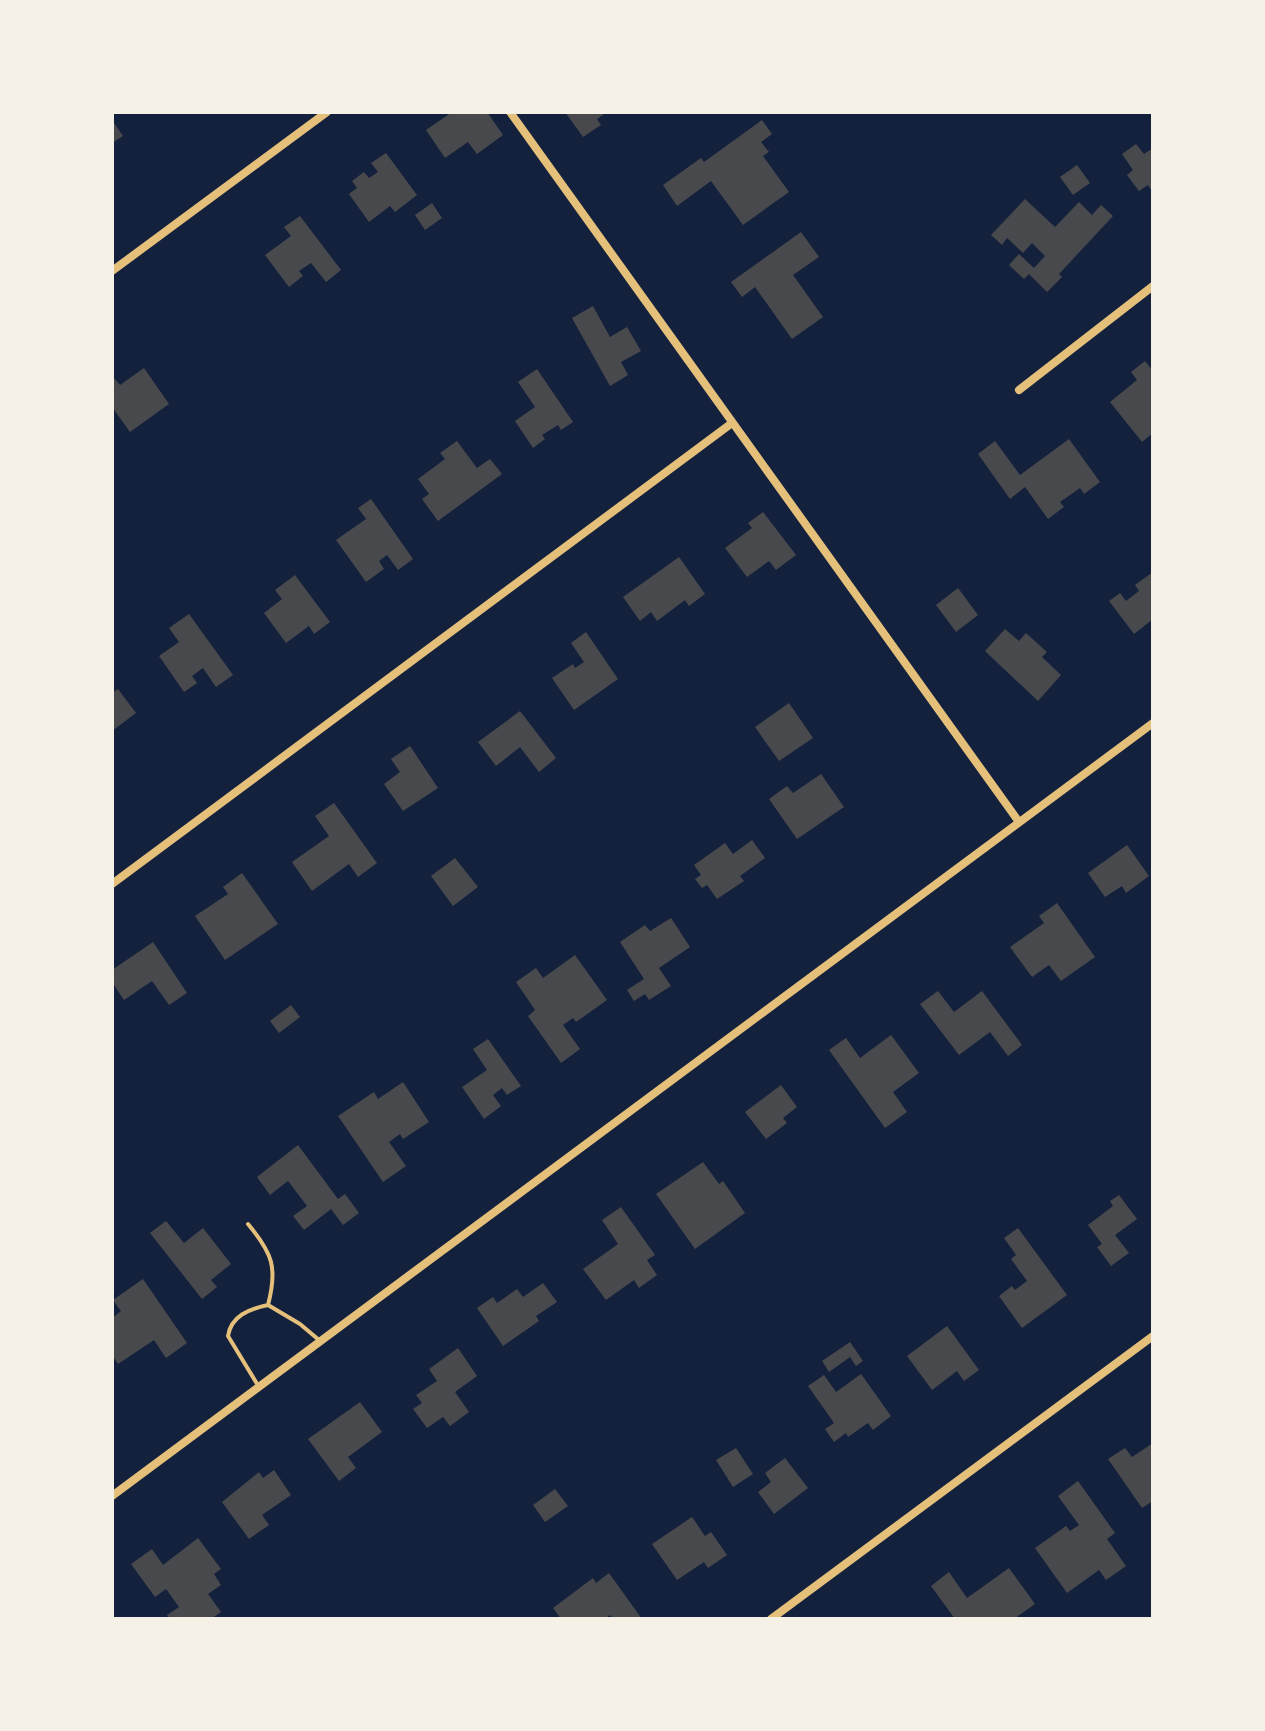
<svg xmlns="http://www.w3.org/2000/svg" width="1265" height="1731" font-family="Inter,sans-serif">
	<rect width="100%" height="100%" fill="#14213d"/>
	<path fill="#48494c" d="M 452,112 L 487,112 L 503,135 L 477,154 L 468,142 L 445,158 L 426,130 Z
		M 565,112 L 607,112 L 597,119 L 601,125 L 583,137 Z
		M 112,120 L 123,136 L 112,143 Z
		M 762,120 L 772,134 L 761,142 L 769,152 L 763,156 L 789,192 L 743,225 L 711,181 L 677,206 L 663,185 L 701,158 L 704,162 Z
		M 1136,144 L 1144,154 L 1153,148 L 1153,193 L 1148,185 L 1139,191 L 1127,175 L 1133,170 L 1122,154 Z
		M 386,153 L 417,195 L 395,212 L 390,206 L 369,222 L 349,194 L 357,188 L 352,181 L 364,172 L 369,178 L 378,172 L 371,163 Z
		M 1077,165 L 1090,183 L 1073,195 L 1060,177 Z
		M 1025,199 L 1055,227 L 1079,202 L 1092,215 L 1101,205 L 1113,216 L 1059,274 L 1062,277 L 1047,292 L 1029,274 L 1024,279 L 1009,265 L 1019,254 L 1034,268 L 1045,256 L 1032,243 L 1023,253 L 1007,238 L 1002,245 L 991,235 Z
		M 432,203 L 442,218 L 425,230 L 415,215 Z
		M 300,216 L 341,270 L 326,282 L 311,263 L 299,271 L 303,276 L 289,287 L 265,255 L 291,236 L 284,227 Z
		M 801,232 L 819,257 L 793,275 L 823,317 L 792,339 L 755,287 L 742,297 L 731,282 Z
		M 593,306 L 610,337 L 627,327 L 641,351 L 621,362 L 628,375 L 610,386 L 572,318 Z
		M 1145,361 L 1153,371 L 1153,433 L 1142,442 L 1110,402 L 1137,380 L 1131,372 Z
		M 144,368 L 169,404 L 130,432 L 112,407 L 112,379 L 114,378 L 120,385 Z
		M 537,369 L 573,422 L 561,430 L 558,425 L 542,435 L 545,439 L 533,448 L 515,421 L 535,407 L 518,382 Z
		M 1069,439 L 1100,482 L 1084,494 L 1080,488 L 1060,502 L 1064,507 L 1048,519 L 1025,487 L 1010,499 L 978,454 L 995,441 L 1020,475 Z
		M 457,441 L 477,468 L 490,459 L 502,474 L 438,521 L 422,499 L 429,494 L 418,479 L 445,459 L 440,453 Z
		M 371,499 L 413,559 L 398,570 L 387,555 L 379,561 L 384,569 L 366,582 L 336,540 L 366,519 L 358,508 Z
		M 763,512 L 796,555 L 776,570 L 769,561 L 747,577 L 725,548 L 752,528 L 748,523 Z
		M 679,557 L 705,594 L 689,606 L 685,600 L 657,621 L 651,612 L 640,621 L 623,597 Z
		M 1153,572 L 1153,619 L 1134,634 L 1109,601 L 1120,593 L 1126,601 L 1139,591 L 1135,585 Z
		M 295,575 L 330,622 L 314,634 L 309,626 L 286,643 L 264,613 L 282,599 L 275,590 Z
		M 958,588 L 978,615 L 956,632 L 936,605 Z
		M 189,614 L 233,675 L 216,687 L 203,668 L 192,676 L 197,683 L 184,692 L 159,656 L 179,642 L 169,628 Z
		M 1005,629 L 1019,641 L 1026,633 L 1047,652 L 1042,657 L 1061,675 L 1038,701 L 985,651 Z
		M 586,632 L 618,679 L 574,710 L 552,678 L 573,664 L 575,668 L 584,662 L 571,643 Z
		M 118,689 L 136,713 L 112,731 L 112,693 Z
		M 789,703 L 813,738 L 779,761 L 755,727 Z
		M 520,711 L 556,758 L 539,772 L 520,747 L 496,766 L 478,742 Z
		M 410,746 L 438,788 L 403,811 L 384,784 L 400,772 L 391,759 Z
		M 821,774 L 844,807 L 797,839 L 769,799 L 787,786 L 793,793 Z
		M 334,803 L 377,863 L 358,877 L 349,864 L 312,891 L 292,862 L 329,836 L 315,816 Z
		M 752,840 L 765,858 L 740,876 L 744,881 L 717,899 L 707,885 L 702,888 L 695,879 L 701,875 L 694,865 L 725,843 L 733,854 Z
		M 1127,845 L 1149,876 L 1126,893 L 1122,886 L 1105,897 L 1088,873 Z
		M 455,858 L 478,887 L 453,906 L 431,876 Z
		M 242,873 L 278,924 L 225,960 L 195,916 L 228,894 L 223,887 Z
		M 1057,903 L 1095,957 L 1061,981 L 1049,965 L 1032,977 L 1010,947 L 1044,923 L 1039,916 Z
		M 671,918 L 690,947 L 659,968 L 671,986 L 649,1000 L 645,994 L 634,1001 L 627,990 L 644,979 L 620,942 L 645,925 L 650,931 Z
		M 153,942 L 187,993 L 169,1005 L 152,981 L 124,1000 L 112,982 L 112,970 Z
		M 575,955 L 607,1000 L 576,1022 L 573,1018 L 563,1025 L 580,1049 L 561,1063 L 528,1016 L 535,1010 L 516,982 L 536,968 L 543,978 Z
		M 938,991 L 954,1012 L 982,991 L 1022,1045 L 1008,1056 L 990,1032 L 959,1055 L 920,1004 Z
		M 291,1005 L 300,1017 L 279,1033 L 270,1021 Z
		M 891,1035 L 919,1073 L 893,1092 L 907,1112 L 885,1128 L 829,1050 L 846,1038 L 860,1058 Z
		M 488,1039 L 521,1086 L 507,1095 L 502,1088 L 493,1095 L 501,1106 L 484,1119 L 462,1087 L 487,1070 L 473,1049 Z
		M 403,1082 L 429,1122 L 403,1139 L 400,1134 L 389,1142 L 406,1166 L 383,1182 L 338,1116 L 374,1092 L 378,1099 Z
		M 781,1085 L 797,1107 L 783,1118 L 787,1123 L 766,1139 L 745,1112 Z
		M 298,1145 L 338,1199 L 345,1194 L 359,1213 L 343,1225 L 331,1209 L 304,1230 L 293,1216 L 307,1206 L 288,1181 L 270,1195 L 257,1177 Z
		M 703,1162 L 719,1184 L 723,1181 L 745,1213 L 695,1249 L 656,1194 Z
		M 1119,1195 L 1137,1219 L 1115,1235 L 1129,1253 L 1111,1266 L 1097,1247 L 1102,1244 L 1088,1225 L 1113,1206 L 1110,1201 Z
		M 621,1207 L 655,1255 L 647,1260 L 657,1275 L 639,1288 L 634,1280 L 606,1300 L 583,1269 L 618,1244 L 602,1220 Z
		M 166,1221 L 184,1243 L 203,1228 L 231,1264 L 211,1280 L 217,1287 L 202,1299 L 150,1233 Z
		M 1018,1228 L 1067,1295 L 1022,1328 L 999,1296 L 1012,1286 L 1015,1290 L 1027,1281 L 1011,1259 L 1016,1255 L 1004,1238 Z
		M 143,1279 L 187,1343 L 166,1358 L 154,1340 L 118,1364 L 112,1355 L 112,1318 L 121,1311 L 113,1300 Z
		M 543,1283 L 557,1302 L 536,1316 L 539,1321 L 503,1346 L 477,1308 L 493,1297 L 497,1303 L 517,1289 L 523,1297 Z
		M 947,1326 L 979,1370 L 964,1381 L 957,1371 L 932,1390 L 907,1356 Z
		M 850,1342 L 863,1361 L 856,1366 L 850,1357 L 829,1372 L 822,1361 Z
		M 458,1348 L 477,1376 L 455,1392 L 469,1412 L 450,1426 L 443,1417 L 427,1428 L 413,1409 L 422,1403 L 416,1395 L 437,1381 L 429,1369 Z
		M 861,1374 L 891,1416 L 873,1430 L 868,1423 L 848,1437 L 846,1433 L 834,1442 L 825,1429 L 834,1423 L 808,1386 L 824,1375 L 836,1392 Z
		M 360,1402 L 382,1432 L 348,1457 L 356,1468 L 339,1481 L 308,1439 Z
		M 1153,1443 L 1153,1501 L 1142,1508 L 1108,1459 L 1125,1448 L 1132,1457 Z
		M 736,1448 L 753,1474 L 733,1487 L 716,1460 Z
		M 785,1458 L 808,1488 L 774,1514 L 758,1492 L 771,1482 L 765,1473 Z
		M 274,1470 L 291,1495 L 262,1515 L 269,1525 L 249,1539 L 222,1502 L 259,1472 L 263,1478 Z
		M 1078,1481 L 1115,1533 L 1107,1539 L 1126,1566 L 1106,1580 L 1099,1570 L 1067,1593 L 1035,1548 L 1066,1526 L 1070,1531 L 1079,1525 L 1058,1496 Z
		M 555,1489 L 568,1506 L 545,1522 L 533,1505 Z
		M 692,1517 L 705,1536 L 711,1532 L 727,1555 L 708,1568 L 704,1562 L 677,1580 L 652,1544 Z
		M 198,1538 L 221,1569 L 214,1574 L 221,1585 L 208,1594 L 221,1612 L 211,1619 L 170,1619 L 167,1615 L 179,1607 L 166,1589 L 155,1597 L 131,1564 L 152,1549 L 163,1565 Z
		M 1009,1568 L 1035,1604 L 1014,1619 L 955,1619 L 931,1586 L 949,1572 L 967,1598 Z
		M 609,1573 L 642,1619 L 613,1619 L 610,1615 L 605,1619 L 561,1619 L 553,1608 L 593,1578 L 596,1583 Z"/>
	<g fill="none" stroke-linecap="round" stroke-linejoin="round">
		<path stroke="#e5c07b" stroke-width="4" d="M 248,1224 C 272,1253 278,1267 268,1305
			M 259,1387 L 228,1336 C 231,1316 249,1309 268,1305 L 300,1324 L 319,1340"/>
		<path stroke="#e5c07b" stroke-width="8" d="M 510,112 L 1019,822
			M 112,271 L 327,112
			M 1019,390 L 1153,286
			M 112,884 L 732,423
			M 112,1496 L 1153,723
			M 771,1619 L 1153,1336"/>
	</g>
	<rect width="1265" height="1731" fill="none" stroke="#f6f1e7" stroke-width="228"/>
</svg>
